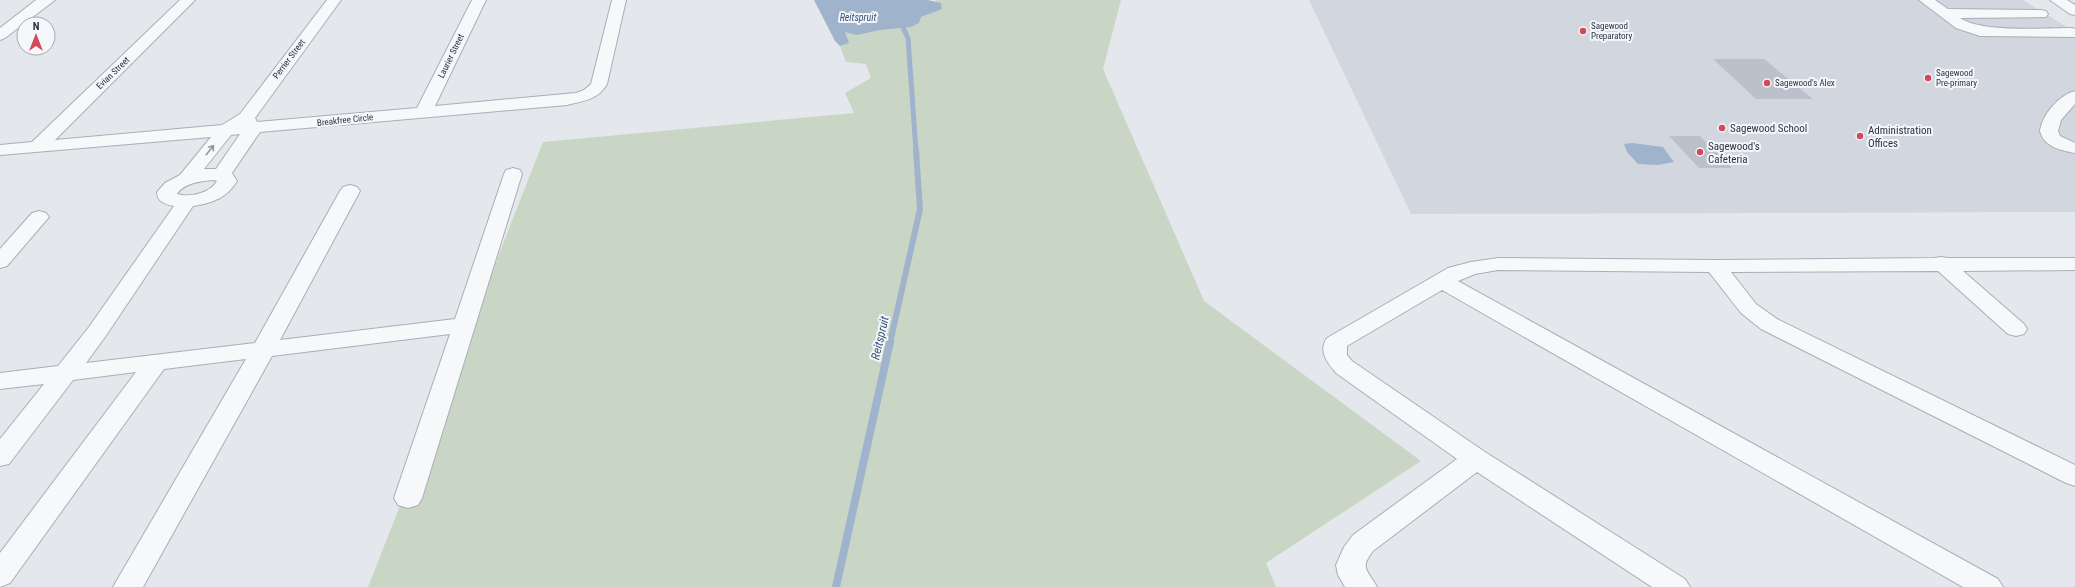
<svg xmlns="http://www.w3.org/2000/svg" width="2075" height="587" font-family="'Roboto Condensed',sans-serif">
	<rect width="100%" height="100%" fill="#e4e7ec"/>
	<path fill="#d2d6de" d="M 1309,0 L 2023,0 L 2075,32 L 2075,212 L 1411,214 Z"/>
	<path fill="#c9d6c5" d="M 935,0 L 1121,0 L 1103,69 L 1204,301 L 1421,461 L 1266,563 L 1276,587 L 368,587 L 543,142 L 854,113 L 845,93 L 871,78 L 866,64 L 846,62 L 840,46 L 844,31 L 942,9 Z"/>
	<path fill="#9fb4cc" d="M 814,0 L 928,0 L 941,3 L 942,9 L 921,17 L 919,23 L 911,27 L 880,30 L 857,35 L 845,32 L 849,43 L 840,46 L 835,41 Z
		M 1632,143 L 1663,147 L 1674,162 L 1658,165 L 1638,164 L 1627,152 L 1624,144 Z"/>
	<g fill="none" stroke-linecap="round" stroke-linejoin="round">
		<path stroke="#9fb4cc" stroke-width="5" d="M 900,21 L 908,38 L 916,151"/>
		<path stroke="#9fb4cc" stroke-width="6" d="M 890,343 L 920,209 L 916,150"/>
		<path stroke="#9fb4cc" stroke-width="8" d="M 836,587 L 890,342"/>
	</g>
	<path fill="#bbc0ca" d="M 1713,59 L 1764,59 L 1813,99 L 1756,99 Z
		M 1669,136 L 1700,136 L 1732,168 L 1699,168 Z"/>
	<g fill="none" stroke-linecap="round" stroke-linejoin="round">
		<defs>
			<path id="minor" d="M 36,0 L 55,0 L 5,38 L 0,40 L 0,28 Z
				M 180,0 L 195,0 L 55,140 L 222,125 L 240,114 L 327,0 L 341,0 L 255,118 L 257,122 L 417,108 L 472,0 L 486,0 L 435,106 L 576,93 L 584,90 L 591,84 L 612,0 L 626,0 L 607,84 C 598,100 583,101 567,105 L 260,132 L 232,173 L 237,181 C 227,198 212,203 193,206 L 105,337 L 86,363 L 255,343 L 340,191 L 343,187 L 350,185 L 357,187 L 360,191 L 280,340 L 455,319 L 504,174 L 506,170 L 513,168 L 520,170 L 522,174 L 422,498 L 418,505 L 408,508 L 398,505 L 394,498 L 450,334 L 272,356 L 143,587 L 113,587 L 246,359 L 164,369 L 10,583 L 0,587 L 0,553 L 136,372 L 73,380 L 9,464 L 0,466 L 0,439 L 44,384 L 0,389 L 0,373 L 58,366 L 89,327 L 174,206 C 165,204 157,202 157,192 L 165,183 L 180,175 L 211,137 L 0,155 L 0,145 L 32,142 ZM 240,134 L 216,169 L 204,169 L 231,135 ZM 214,180 L 217,181 C 211,193 189,198 177,194 C 184,183 201,181 214,180 Z
				M 1919,0 L 1935,0 L 1948,9 L 2041,10 L 2046,11 L 2048,14 L 2046,17 L 1960,18 C 1982,33 2044,28 2072,28 L 2075,29 L 2075,37 L 1980,36 L 1956,28 Z
				M 2050,0 L 2067,0 L 2075,5 L 2075,15 L 2070,14 Z
				M 2075,91 L 2075,104 L 2061,120 L 2058,131 L 2060,136 L 2075,143 L 2075,153 C 2060,150 2044,147 2040,131 C 2042,115 2059,95 2075,91 Z
				M 39,211 L 46,213 L 49,217 L 7,266 L 0,268 L 0,249 L 32,213 Z
				M 1941,257 L 1948,258 L 2075,258 L 2075,270 L 1963,271 L 2024,324 L 2027,329 L 2024,334 L 2016,336 L 2008,334 L 1938,271 L 1731,272 L 1756,304 L 1777,319 L 2075,465 L 2075,486 L 2066,483 L 1761,329 L 1741,313 L 1709,272 L 1498,270 L 1475,274 L 1458,281 L 1998,579 L 2003,587 L 1963,587 L 1442,290 L 1347,346 L 1347,355 L 1352,361 L 1485,452 L 1685,579 L 1690,587 L 1652,587 L 1477,472 L 1373,551 C 1359,569 1368,570 1377,587 L 1345,587 L 1338,575 L 1336,565 L 1344,547 L 1353,535 L 1457,459 L 1336,373 C 1327,362 1318,351 1327,338 L 1448,268 L 1471,262 L 1498,258 L 1715,260 L 1934,258 Z"/>
		</defs>
		<use href="#minor" stroke="#a9aeb7" stroke-width="2"/>
		<use href="#minor" fill="#f7f8fa" fill-rule="evenodd"/>
	</g>
	<defs><path id="oneway-shaft" d="M-6 0H5M1.5-3L5.5 0L1.5 3" fill="none" stroke-width="1.6" stroke-linecap="round" stroke-linejoin="round"/></defs>
	<use stroke="#9196a0" href="#oneway-shaft" transform="translate(210 150) rotate(-52)"/>
	<g fill="#d1495b" stroke="#f4f6f9" stroke-width="1.5">
		<circle cx="1583" cy="31" r="4"/>
		<circle cx="1928" cy="78" r="4"/>
		<circle cx="1767" cy="83" r="4"/>
		<circle cx="1722" cy="128" r="4"/>
		<circle cx="1860" cy="136" r="4"/>
		<circle cx="1700" cy="152" r="4"/>
	</g>
	<g text-anchor="middle" dominant-baseline="central" stroke-width="4" stroke-linejoin="round" paint-order="stroke">
		<g font-size="9" fill="#2b3445" stroke="#f4f6f9" text-anchor="start">
			<text x="1591" y="26">Sagewood<tspan x="1591" dy="10">Preparatory</tspan></text>
			<text x="1936" y="73">Sagewood<tspan x="1936" dy="10">Pre-primary</tspan></text>
			<text x="1775" y="83">Sagewood's Alex</text>
		</g>
		<g font-size="9" fill="#2b3445" stroke="#f4f6f9">
			<text transform="translate(451 56) rotate(-64)">Laurier Street</text>
			<text transform="translate(289 59) rotate(-53)">Perrier Street</text>
			<text transform="translate(113 73) rotate(-44)">Evian Street</text>
			<text transform="translate(345 120) rotate(-6)">Breakfree Circle</text>
		</g>
		<g font-size="10" font-style="italic" fill="#34527a" stroke="#f4f6f9">
			<text x="858" y="17">Reitspruit</text>
		</g>
		<g font-size="11" fill="#2b3445" stroke="#f4f6f9" text-anchor="start">
			<text x="1730" y="128">Sagewood School</text>
			<text x="1868" y="130">Administration<tspan x="1868" dy="13">Offices</tspan></text>
			<text x="1708" y="146">Sagewood's<tspan x="1708" dy="13">Cafeteria</tspan></text>
		</g>
		<g font-size="12" font-style="italic" fill="#34527a" stroke="#f4f6f9">
			<text transform="translate(880 338) rotate(-77)">Reitspruit</text>
		</g>
	</g>
	<g transform="translate(36 36)"><circle r="19" fill="#f4f6f9" stroke="#a4a8b1"/>
	<path d="M0-3L7 15L0 10L-7 15Z" fill="#d1495b"/>
	<text y="-6" font-size="11" font-weight="bold" text-anchor="middle" fill="#2b3445">N</text>
	</g>
</svg>
